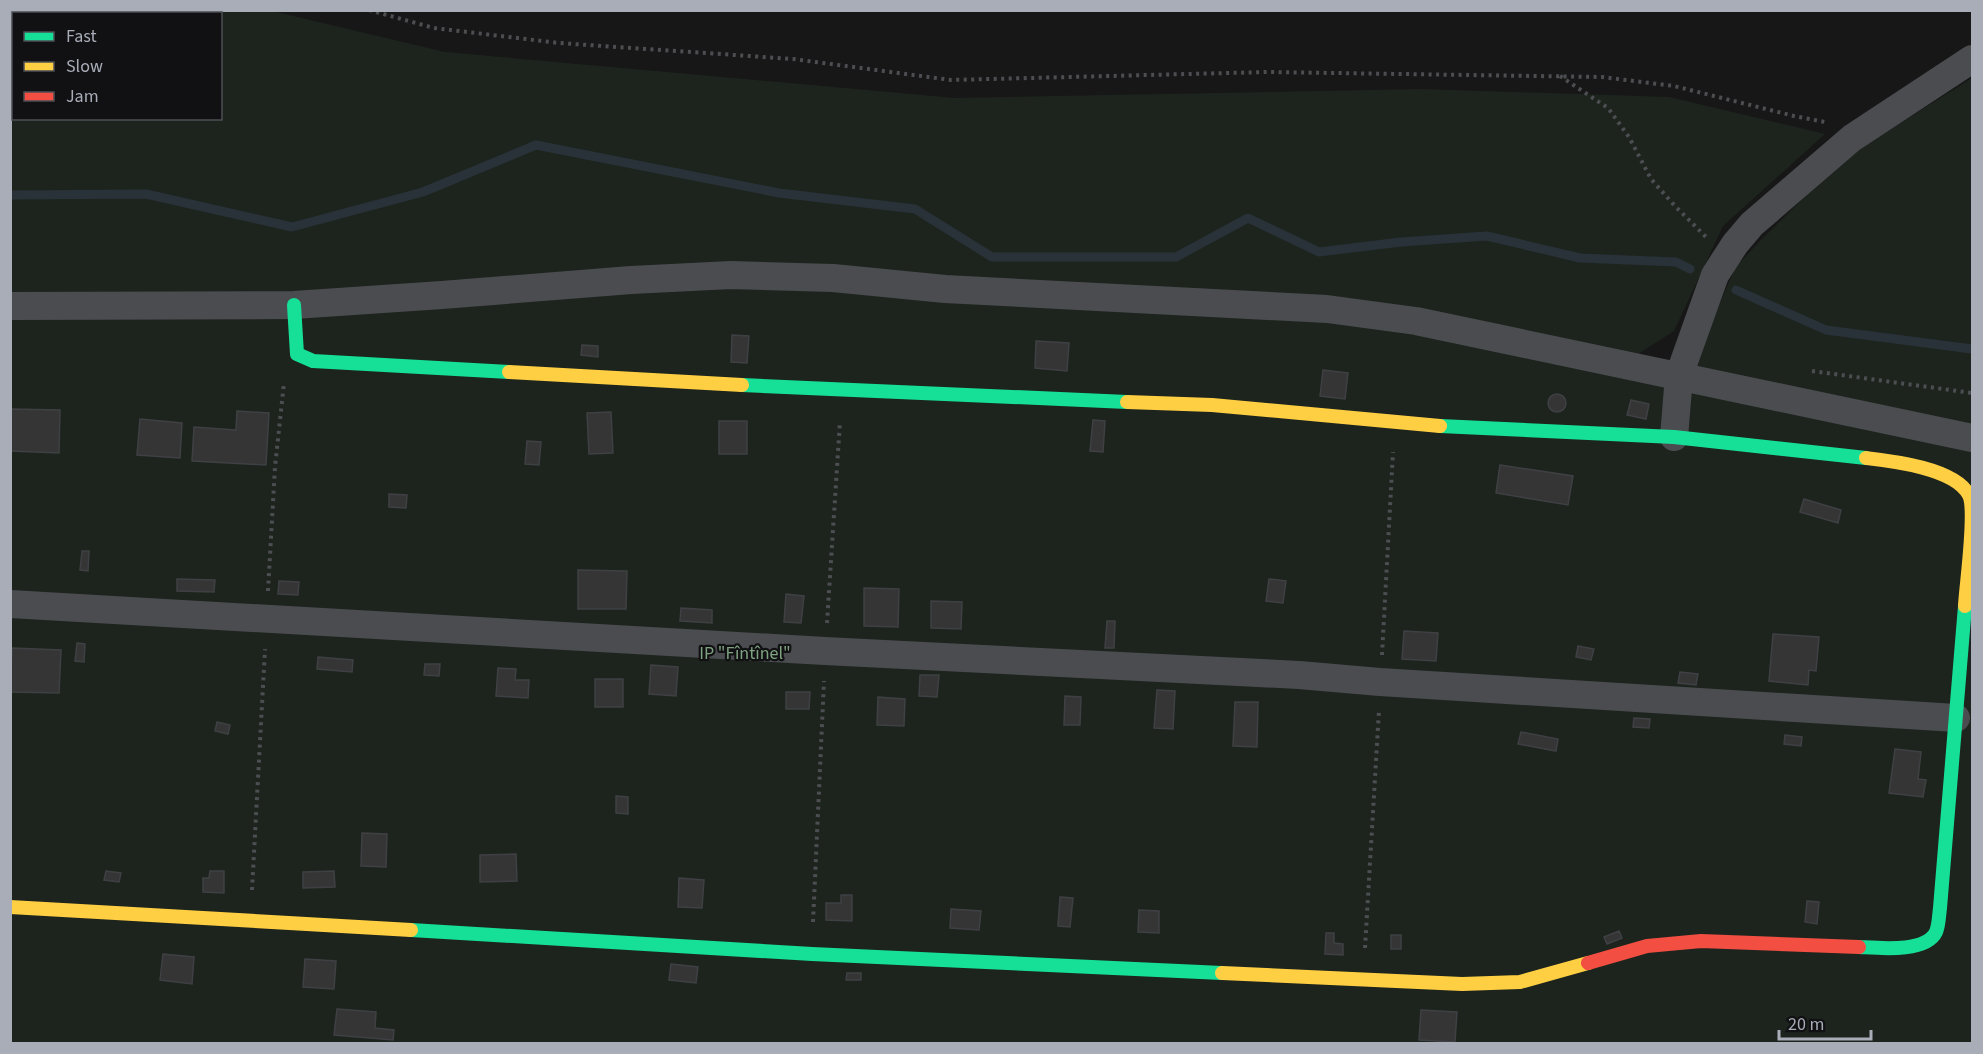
<svg xmlns="http://www.w3.org/2000/svg" width="1983" height="1054" font-family="'Source Sans 3',sans-serif">
	<rect width="100%" height="100%" fill="#171717"/>
	<path fill="#1d241e" fill-rule="evenodd" d="M 10,11 L 272,11 L 445,52 L 955,98 L 1421,89 L 1669,97 L 1825,134 L 1723,226 L 1674,331 L 1638,354 L 1693,366 L 1735,268 L 1760,241 L 1817,185 L 1867,144 L 1972,78 L 1972,1043 L 11,1043 ZM 14,14 L 220,14 L 220,118 L 14,118 Z"/>
	<g fill="none" stroke-linecap="round" stroke-linejoin="round">
		<path stroke="#2a3239" stroke-width="9" d="M 10,195 L 146,194 L 292,227 L 423,192 L 536,145 L 779,193 L 915,209 L 992,257 L 1176,257 L 1248,218 L 1319,252 L 1401,242 L 1487,236 L 1580,258 L 1676,262 L 1690,269
			M 1736,290 L 1826,330 L 1972,349"/>
	</g>
	<path fill="#353536" stroke="#3f4043" stroke-width="1.5" d="M 732,335 L 749,336 L 747,363 L 731,362 Z
		M 1036,341 L 1069,343 L 1067,371 L 1035,368 Z
		M 582,345 L 598,346 L 598,357 L 581,355 Z
		M 1323,370 L 1348,373 L 1345,399 L 1320,396 Z
		M1548 403a9 9 0 1 1 18 0a9 9 0 1 1-18 0Z
		M 1631,400 L 1649,404 L 1646,419 L 1627,415 Z
		M 10,409 L 60,410 L 59,453 L 10,451 Z
		M 237,411 L 269,413 L 266,465 L 192,461 L 194,427 L 236,430 Z
		M 611,412 L 613,453 L 589,454 L 587,413 Z
		M 140,419 L 182,423 L 180,458 L 137,455 Z
		M 1093,420 L 1105,421 L 1103,452 L 1090,451 Z
		M 719,421 L 747,421 L 747,454 L 719,454 Z
		M 527,441 L 541,442 L 539,465 L 525,464 Z
		M 1500,465 L 1573,476 L 1568,505 L 1496,493 Z
		M 389,494 L 407,495 L 406,508 L 389,507 Z
		M 1804,499 L 1841,510 L 1838,523 L 1800,512 Z
		M 82,551 L 89,551 L 88,571 L 80,570 Z
		M 578,570 L 627,571 L 626,609 L 578,609 Z
		M 177,579 L 215,580 L 214,592 L 177,591 Z
		M 1269,579 L 1286,581 L 1283,603 L 1266,601 Z
		M 279,581 L 299,582 L 298,595 L 278,594 Z
		M 864,588 L 899,589 L 898,627 L 864,626 Z
		M 786,594 L 804,596 L 801,623 L 784,622 Z
		M 931,601 L 962,602 L 961,629 L 931,628 Z
		M 681,608 L 712,610 L 712,623 L 680,621 Z
		M 1107,621 L 1115,621 L 1114,648 L 1105,648 Z
		M 1404,631 L 1438,633 L 1436,661 L 1402,659 Z
		M 1773,634 L 1819,637 L 1816,671 L 1809,670 L 1808,685 L 1769,681 Z
		M 77,643 L 85,644 L 84,662 L 75,661 Z
		M 1578,646 L 1594,649 L 1591,660 L 1576,657 Z
		M 12,648 L 61,650 L 59,693 L 10,692 Z
		M 318,657 L 353,660 L 352,672 L 317,669 Z
		M 425,664 L 440,664 L 439,676 L 424,675 Z
		M 651,665 L 678,667 L 676,696 L 649,694 Z
		M 498,668 L 516,669 L 515,680 L 529,680 L 528,698 L 496,696 Z
		M 1680,672 L 1698,674 L 1696,685 L 1678,683 Z
		M 920,675 L 939,675 L 937,697 L 919,696 Z
		M 595,679 L 623,679 L 623,707 L 595,707 Z
		M 1157,690 L 1175,691 L 1173,729 L 1154,728 Z
		M 786,692 L 810,692 L 809,709 L 786,709 Z
		M 1065,696 L 1081,697 L 1080,725 L 1064,725 Z
		M 878,697 L 905,699 L 904,726 L 877,725 Z
		M 1235,702 L 1258,702 L 1257,747 L 1233,746 Z
		M 1634,718 L 1650,719 L 1649,728 L 1633,727 Z
		M 217,722 L 230,725 L 228,734 L 215,731 Z
		M 1521,732 L 1558,739 L 1556,751 L 1518,744 Z
		M 1785,735 L 1802,737 L 1801,746 L 1784,744 Z
		M 1895,749 L 1921,752 L 1918,779 L 1926,780 L 1923,797 L 1889,793 Z
		M 616,796 L 628,797 L 628,814 L 616,813 Z
		M 362,833 L 387,834 L 386,867 L 361,866 Z
		M 516,854 L 517,881 L 480,882 L 480,855 Z
		M 106,871 L 121,873 L 119,882 L 104,880 Z
		M 210,871 L 224,871 L 224,893 L 203,892 L 203,878 L 209,878 Z
		M 334,871 L 335,887 L 303,888 L 303,872 Z
		M 679,878 L 704,880 L 702,908 L 678,907 Z
		M 841,895 L 852,895 L 852,921 L 826,920 L 826,903 L 841,903 Z
		M 1060,897 L 1073,898 L 1070,927 L 1058,926 Z
		M 1807,901 L 1819,902 L 1817,924 L 1805,922 Z
		M 951,909 L 981,911 L 979,930 L 950,928 Z
		M 1139,910 L 1159,911 L 1159,933 L 1138,932 Z
		M 1619,931 L 1622,938 L 1607,944 L 1604,937 Z
		M 1326,933 L 1334,933 L 1334,943 L 1343,944 L 1343,955 L 1325,954 Z
		M 1391,935 L 1401,935 L 1401,949 L 1391,949 Z
		M 163,954 L 194,957 L 192,984 L 160,980 Z
		M 305,959 L 336,961 L 334,989 L 303,987 Z
		M 671,964 L 698,967 L 696,983 L 669,980 Z
		M 847,973 L 861,973 L 861,980 L 846,980 Z
		M 337,1009 L 376,1012 L 375,1028 L 394,1030 L 393,1040 L 334,1035 Z
		M 1421,1010 L 1457,1012 L 1455,1042 L 1419,1040 Z"/>
	<g fill="none" stroke-linecap="round" stroke-linejoin="round">
		<path stroke="#4d4e52" stroke-width="4" stroke-dasharray="3 4.5" stroke-linecap="butt" d="M 369,10 L 434,28 L 559,43 L 793,59 L 951,80 L 1267,72 L 1602,77 L 1674,86 L 1794,116 L 1825,122
			M 1560,76 L 1608,108 L 1629,137 L 1651,179 L 1674,205 L 1706,237
			M 1812,371 L 1972,393
			M 268,591 L 275,467 L 284,383
			M 827,623 L 840,421
			M 1382,655 L 1393,452
			M 252,890 L 265,649
			M 813,922 L 824,681
			M 1365,948 L 1379,710"/>
		<path stroke="#4b4c50" stroke-width="28" d="M 10,306 L 294,305 L 442,295 L 631,280 L 731,275 L 833,278 L 945,289 L 1327,309 L 1416,321 L 1972,438
			M 1674,437 L 1679,376 L 1686,356 L 1715,275 L 1735,244 L 1752,224 L 1852,138 L 1972,59
			M 10,604 L 825,651 L 1299,675 L 1380,682 L 1956,718"/>
		<path stroke="#16e098" stroke-width="14" d="M 294,305 L 297,354 L 313,361 L 509,372
			M 742,385 L 1127,402
			M 1440,426 L 1674,437 L 1866,458
			M 411,930 L 812,954 L 1222,973
			M 1859,947 C 1879,948 1926,953 1936,932 C 1939,925 1939,915 1940,908 L 1965,606"/>
		<path stroke="#ffcf43" stroke-width="14" d="M 509,372 L 742,385
			M 1127,402 L 1212,405 L 1440,426
			M 1866,458 C 1892,461 1955,468 1969,495 C 1977,511 1966,584 1965,606
			M 10,907 L 411,930
			M 1222,973 L 1462,984 L 1520,982 L 1588,963"/>
		<path stroke="#f24e42" stroke-width="14" d="M 1588,963 L 1647,946 L 1701,941 L 1859,947"/>
	</g>
	<g text-anchor="middle" dominant-baseline="central" stroke-width="4.5" stroke-linejoin="round" paint-order="stroke">
		<g font-size="18" fill="#7fa381" stroke="#111113">
			<text x="745" y="653">IP "Fîntînel"</text>
		</g>
	</g>
	<rect width="1983" height="1054" fill="none" stroke="#a8adb8" stroke-width="24"/>
	<rect x="12" y="12" width="210" height="108" fill="#111113" stroke="#4d4f55" stroke-width="1.5"/>
	<rect x="24" y="32" width="30" height="9" fill="#16e098" stroke="#4d4f55" stroke-width="1.5"/>
	<text x="66" y="42" font-size="18" fill="#a8adb8">Fast</text>
	<rect x="24" y="62" width="30" height="9" fill="#ffcf43" stroke="#4d4f55" stroke-width="1.5"/>
	<text x="66" y="72" font-size="18" fill="#a8adb8">Slow</text>
	<rect x="24" y="92" width="30" height="9" fill="#f24e42" stroke="#4d4f55" stroke-width="1.5"/>
	<text x="66" y="102" font-size="18" fill="#a8adb8">Jam</text>
	<path d="M1779 1030v9h92v-9" fill="none" stroke="#a8adb8" stroke-width="3"/>
	<text x="1788" y="1030" font-size="18" fill="#a8adb8" stroke="#111113" stroke-width="4.5" paint-order="stroke">20 m</text>
</svg>
